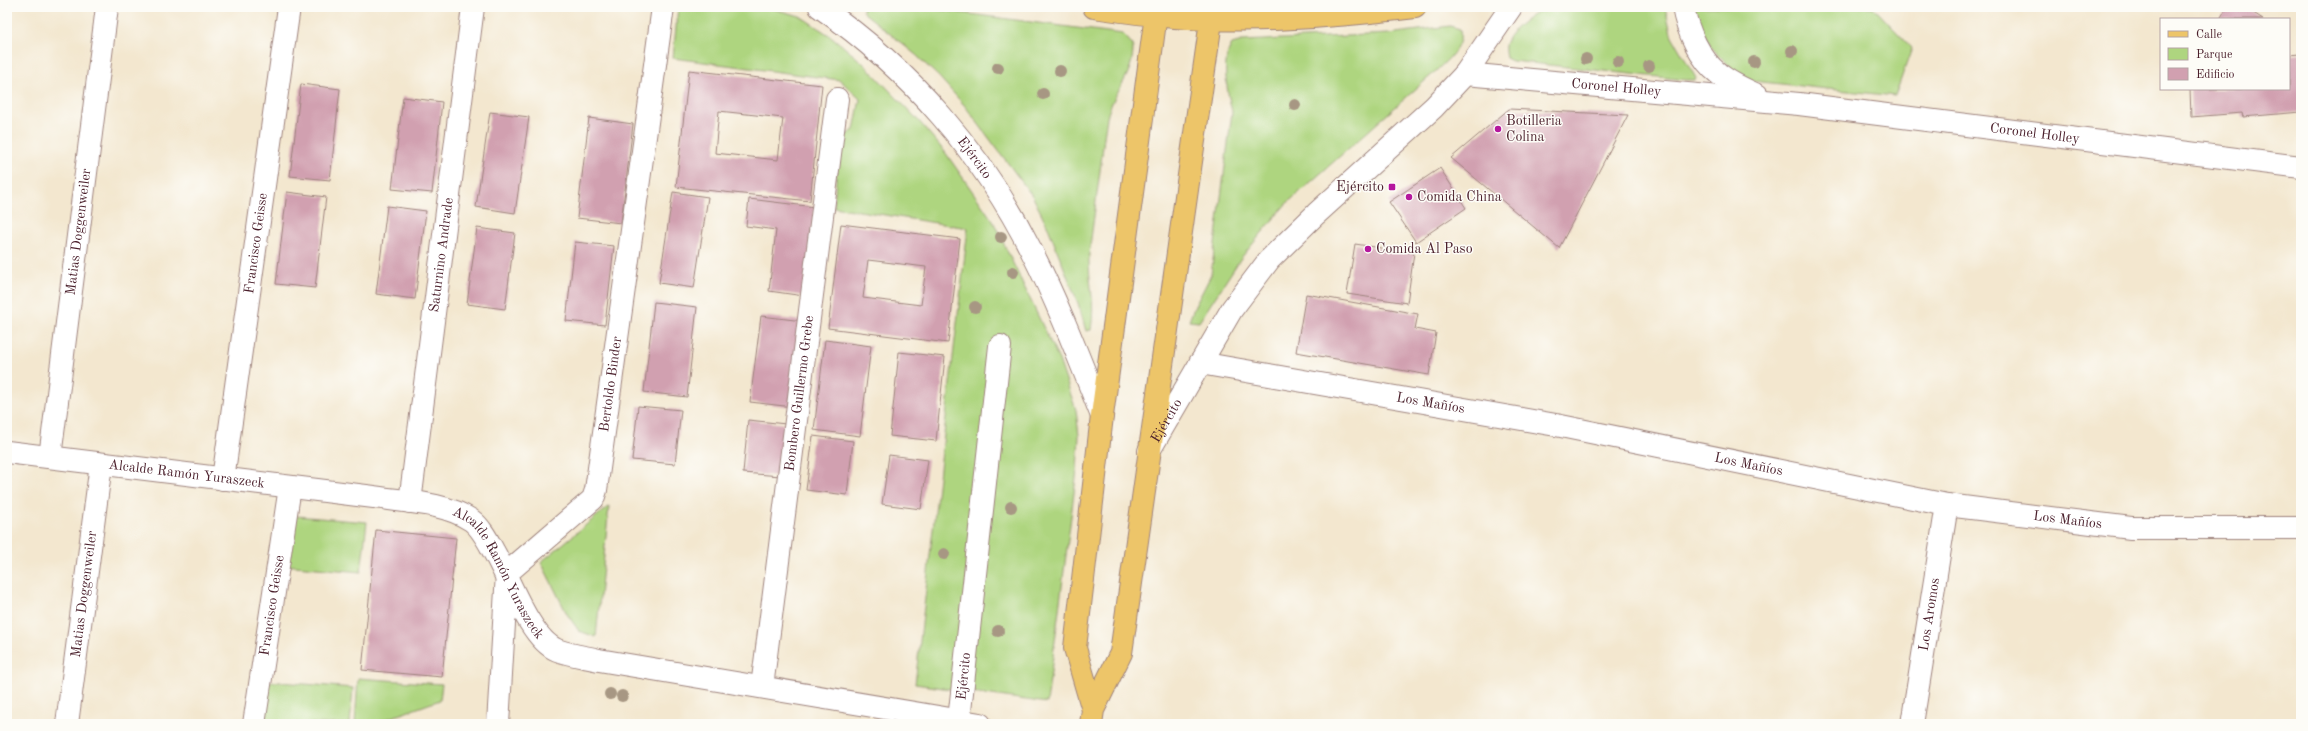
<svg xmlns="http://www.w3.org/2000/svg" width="2308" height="731" font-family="'Old Standard TT',serif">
	<rect width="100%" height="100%" fill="#fdfcf7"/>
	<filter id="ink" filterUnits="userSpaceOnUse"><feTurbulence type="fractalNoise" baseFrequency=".025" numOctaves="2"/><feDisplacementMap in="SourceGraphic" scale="8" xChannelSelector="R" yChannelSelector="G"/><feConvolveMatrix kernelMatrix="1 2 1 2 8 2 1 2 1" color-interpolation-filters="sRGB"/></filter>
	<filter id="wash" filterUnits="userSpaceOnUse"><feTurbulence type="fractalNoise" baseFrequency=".012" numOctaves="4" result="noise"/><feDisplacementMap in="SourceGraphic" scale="16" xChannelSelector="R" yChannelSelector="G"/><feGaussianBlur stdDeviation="0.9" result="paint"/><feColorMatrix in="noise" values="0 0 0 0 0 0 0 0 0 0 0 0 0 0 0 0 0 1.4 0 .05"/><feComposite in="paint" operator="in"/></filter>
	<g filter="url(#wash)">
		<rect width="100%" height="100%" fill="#f3e7cf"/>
		<path fill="#aed57f" stroke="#7c7a55" d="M 678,7 L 766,7 L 800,16 L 832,37 L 863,63 L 918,120 L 945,152 L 993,221 L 1059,360 L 1076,410 L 1079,436 L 1077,470 L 1047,703 L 915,684 L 968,228 L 834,207 L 839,140 L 854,130 L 860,99 L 840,80 L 673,58 Z
			M 863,7 L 916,7 L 1123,34 L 1133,45 C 1134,78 1114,88 1107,118 C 1104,133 1103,148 1101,163 C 1097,194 1093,224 1089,254 C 1088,282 1096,301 1091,330 L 1086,331 L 1078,303 L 1047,225 L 1033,197 L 1019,178 L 965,106 L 940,78 L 916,55 L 863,12 Z
			M 1547,7 L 1665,7 L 1672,37 L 1696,78 L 1695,80 L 1686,80 L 1512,61 L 1506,58 C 1505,53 1504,47 1506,42 C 1512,27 1534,14 1547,7 Z
			M 1694,7 L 1873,7 L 1912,48 L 1895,96 L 1743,80 L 1712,48 L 1695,17 Z
			M 1450,26 L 1460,29 C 1463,48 1449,58 1436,71 L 1285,205 L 1241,258 L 1199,322 L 1189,321 L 1194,308 L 1211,275 L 1232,112 C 1228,93 1220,62 1232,44 L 1242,41 L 1388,34 Z
			M 609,506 L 596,637 L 579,631 L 567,614 L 541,562 Z
			M 296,516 L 367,522 L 361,572 L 284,565 Z
			M 358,678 L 442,684 L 440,700 L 373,724 L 355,724 Z
			M 268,681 L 353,688 L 350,724 L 262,724 Z"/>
		<g id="blocks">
			<path fill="#d1a0b0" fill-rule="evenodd" d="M 2227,7 L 2244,7 L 2263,19 L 2220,19 Z
				M 2301,54 L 2301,112 L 2243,117 L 2242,113 L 2191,117 L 2190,89 L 2289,89 L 2289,55 Z
				M 689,70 L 822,85 L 810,201 L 676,187 ZM 719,111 L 783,118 L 778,160 L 715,153 Z
				M 301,84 L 340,89 L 330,180 L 290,176 Z
				M 403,97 L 442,102 L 432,193 L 392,189 Z
				M 1509,109 L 1628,115 L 1559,248 L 1451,158 Z
				M 490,112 L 529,117 L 515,213 L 476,207 Z
				M 589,118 L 633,124 L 621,223 L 577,218 Z
				M 1440,168 L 1466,208 L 1416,242 L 1389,202 Z
				M 287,192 L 326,197 L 315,288 L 276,284 Z
				M 673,192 L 708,197 L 694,288 L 659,283 Z
				M 749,199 L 815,207 L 804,296 L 769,291 L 776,230 L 746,226 Z
				M 387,206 L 426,211 L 415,299 L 376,294 Z
				M 841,224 L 960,239 L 948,343 L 828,328 ZM 868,260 L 926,267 L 921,305 L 863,298 Z
				M 477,228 L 515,233 L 505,309 L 467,304 Z
				M 575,242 L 614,246 L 605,325 L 566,321 Z
				M 1355,244 L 1414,253 L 1407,303 L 1347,294 Z
				M 1306,294 L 1418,314 L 1415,329 L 1436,333 L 1429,375 L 1296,352 Z
				M 654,302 L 697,307 L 687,397 L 644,392 Z
				M 761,316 L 803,321 L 793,407 L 750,402 Z
				M 825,340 L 871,346 L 860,436 L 814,430 Z
				M 899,352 L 945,357 L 936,441 L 890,436 Z
				M 638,406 L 681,410 L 675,464 L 632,460 Z
				M 748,420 L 786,424 L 781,476 L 743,473 Z
				M 813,436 L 853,441 L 847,495 L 806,490 Z
				M 889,455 L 928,460 L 921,509 L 882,504 Z
				M 376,530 L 456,538 L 442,677 L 362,670 Z"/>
		</g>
	</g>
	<g filter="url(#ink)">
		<use href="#blocks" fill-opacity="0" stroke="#9e837d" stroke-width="1"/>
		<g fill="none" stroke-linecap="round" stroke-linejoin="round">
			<defs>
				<g id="minor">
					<path id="s1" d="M 820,7 C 910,69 983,154 1032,252 C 1059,305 1080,361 1102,416"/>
					<path d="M 1683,7 C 1687,30 1700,60 1719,74 C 1730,83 1744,89 1757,95"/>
					<path id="s2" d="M 1465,74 L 1799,104 L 2301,167"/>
					<path id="s3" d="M 1200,363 L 1556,425 L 1947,505 L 2131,528 L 2301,528"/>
					<path id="s4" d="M 1149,451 L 1232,309 L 1269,260 L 1316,214 L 1434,107 L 1465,74 L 1511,7"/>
					<path id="s5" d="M 7,452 L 374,497 C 405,502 444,502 471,520 C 481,527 488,541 494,552 C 509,578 530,639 557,650 C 570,655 586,657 599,660 L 980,724"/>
					<path id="s6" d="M 50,457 L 107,7"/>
					<path id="s7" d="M 223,479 L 289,7"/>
					<path id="s8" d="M 410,502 L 473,7"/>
					<path id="s9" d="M 762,687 L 837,99"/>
					<path id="s10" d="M 959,720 L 1000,346"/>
					<path id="s11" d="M 67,724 L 101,464"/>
					<path id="s12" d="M 254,724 L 290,487"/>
					<path id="s13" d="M 498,724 L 507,573 L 593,499 L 596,490 L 663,7"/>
					<path id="s14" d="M 1912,724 L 1947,505"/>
				</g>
				<path id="major" d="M 1094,7 C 1114,10 1134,13 1155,15 C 1241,25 1329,17 1415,7
					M 1093,710 L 1075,648 L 1102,416 L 1157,7
					M 1091,724 L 1093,710 L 1121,653 L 1213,7"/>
			</defs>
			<use href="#minor" stroke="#9e837d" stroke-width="24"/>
			<use href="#major" stroke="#9e837d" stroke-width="24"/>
			<use href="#minor" stroke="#fff" stroke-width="22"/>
			<use href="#major" stroke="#edc569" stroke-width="22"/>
		</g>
		<g fill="#a79783">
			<circle cx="1792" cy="51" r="6"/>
			<circle cx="1586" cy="59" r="6"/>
			<circle cx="1618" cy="62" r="6"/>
			<circle cx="1754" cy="62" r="6"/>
			<circle cx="1649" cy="66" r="6"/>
			<circle cx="998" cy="68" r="6"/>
			<circle cx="1060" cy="71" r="6"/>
			<circle cx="1043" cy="94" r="6"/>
			<circle cx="1295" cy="105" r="6"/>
			<circle cx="1001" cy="237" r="6"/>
			<circle cx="1013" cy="272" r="6"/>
			<circle cx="975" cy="307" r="6"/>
			<circle cx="1011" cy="507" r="6"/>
			<circle cx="944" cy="554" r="6"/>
			<circle cx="998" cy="631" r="6"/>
			<circle cx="610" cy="694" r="6"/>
			<circle cx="622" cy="696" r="6"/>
		</g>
	</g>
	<g fill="#b5179e" stroke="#fdfcf7" stroke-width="1.5">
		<circle cx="1498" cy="129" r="4"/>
		<rect x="1388" y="183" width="8" height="8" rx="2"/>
		<circle cx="1409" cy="197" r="4"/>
		<circle cx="1368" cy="249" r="4"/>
	</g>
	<g text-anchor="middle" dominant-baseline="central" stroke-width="3" stroke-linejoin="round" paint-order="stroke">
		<g font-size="14" fill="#4a1f2b" stroke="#fdfcf7">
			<text stroke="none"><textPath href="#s2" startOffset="152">Coronel Holley</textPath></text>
			<text stroke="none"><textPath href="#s2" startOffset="573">Coronel Holley</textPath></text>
			<text stroke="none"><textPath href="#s1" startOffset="217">Ejército</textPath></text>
			<text stroke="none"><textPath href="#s6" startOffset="227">Matias Doggenweiler</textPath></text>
			<text stroke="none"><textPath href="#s7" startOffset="238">Francisco Geisse</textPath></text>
			<text stroke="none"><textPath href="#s8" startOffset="249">Saturnino Andrade</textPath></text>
			<text stroke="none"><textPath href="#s13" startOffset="381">Bertoldo Binder</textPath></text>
			<text stroke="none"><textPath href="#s9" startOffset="296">Bombero Guillermo Grebe</textPath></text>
			<text stroke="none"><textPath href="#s3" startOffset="234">Los Mañíos</textPath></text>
			<text stroke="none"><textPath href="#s4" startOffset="35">Ejército</textPath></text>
			<text stroke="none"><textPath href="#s3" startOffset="558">Los Mañíos</textPath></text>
			<text stroke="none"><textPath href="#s5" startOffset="181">Alcalde Ramón Yuraszeck</textPath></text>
			<text stroke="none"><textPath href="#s3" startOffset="882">Los Mañíos</textPath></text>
			<text stroke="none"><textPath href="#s5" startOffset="529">Alcalde Ramón Yuraszeck</textPath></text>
			<text stroke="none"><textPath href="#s11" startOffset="131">Matias Doggenweiler</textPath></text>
			<text stroke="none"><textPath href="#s12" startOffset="120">Francisco Geisse</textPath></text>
			<text stroke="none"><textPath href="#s14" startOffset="111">Los Aromos</textPath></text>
			<text stroke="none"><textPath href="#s10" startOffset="44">Ejército</textPath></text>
		</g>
		<g font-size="14" fill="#4a1f2b" stroke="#fdfcf7" text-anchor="start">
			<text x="1506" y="121">Botilleria<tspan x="1506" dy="16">Colina</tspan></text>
			<text x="1384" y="187" text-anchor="end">Ejército</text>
			<text x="1417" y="197">Comida China</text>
			<text x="1376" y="249">Comida Al Paso</text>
		</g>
	</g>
	<rect width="2308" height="731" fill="none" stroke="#fdfcf7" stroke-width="24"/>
	<rect x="2160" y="18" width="130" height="72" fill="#fdfcf7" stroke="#b5a4a5"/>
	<rect x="2168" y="31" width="20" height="6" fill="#edc569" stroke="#b5a4a5"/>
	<text x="2196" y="38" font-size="12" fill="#4a1f2b">Calle</text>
	<rect x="2168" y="48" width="20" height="12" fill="#aed57f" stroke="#b5a4a5"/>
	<text x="2196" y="58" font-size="12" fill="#4a1f2b">Parque</text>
	<rect x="2168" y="68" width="20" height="12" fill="#d1a0b0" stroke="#b5a4a5"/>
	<text x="2196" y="78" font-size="12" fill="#4a1f2b">Edificio</text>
</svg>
